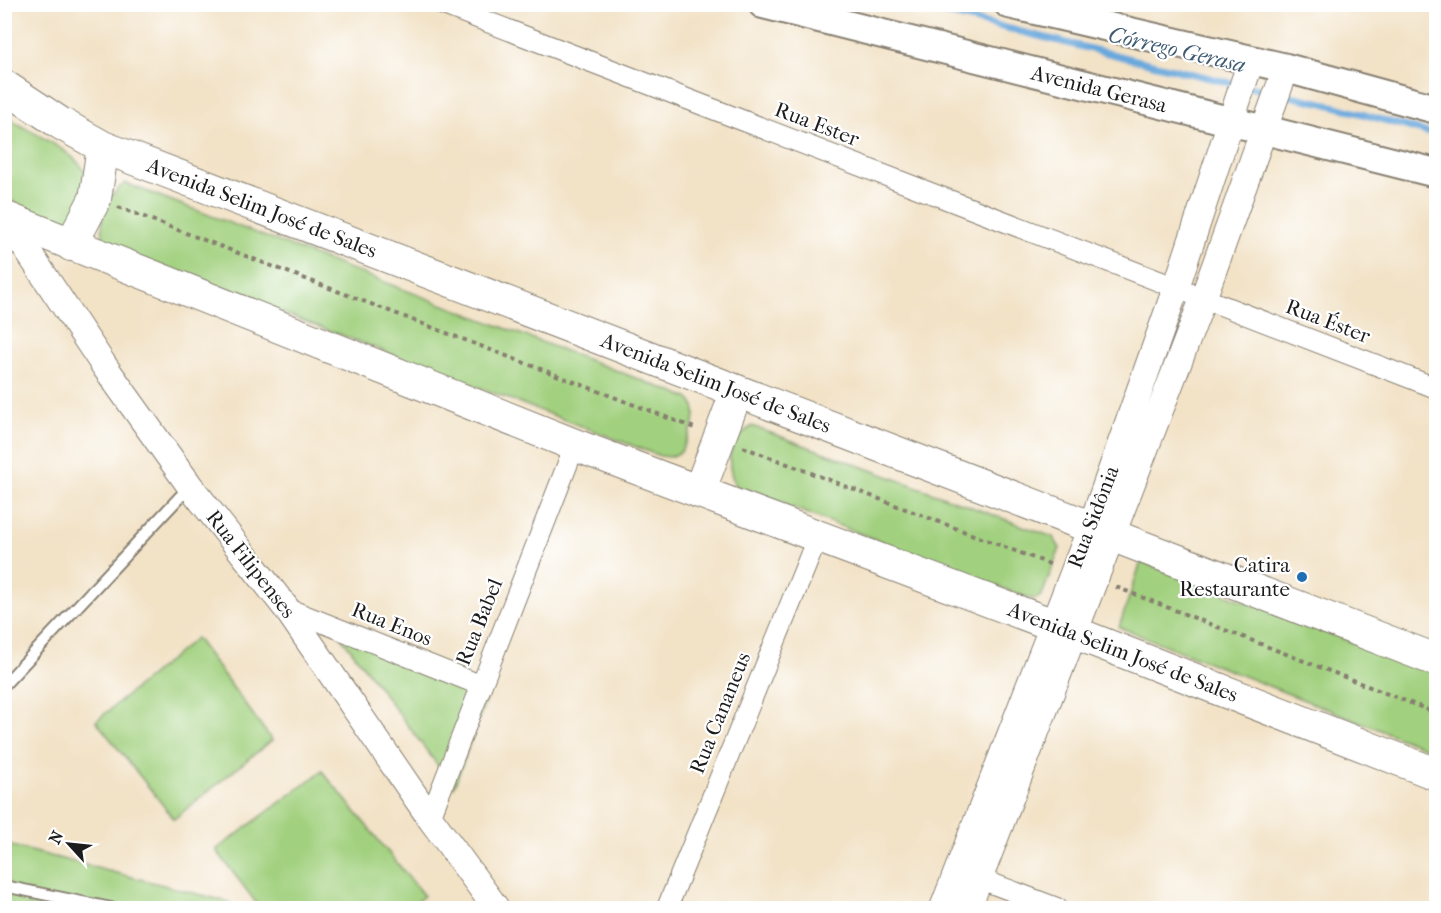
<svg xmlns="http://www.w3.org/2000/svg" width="1441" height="913" font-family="'IM FELL French Canon',serif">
	<rect width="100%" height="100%" fill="#fff"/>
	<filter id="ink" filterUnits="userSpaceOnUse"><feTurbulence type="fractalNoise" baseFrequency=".0167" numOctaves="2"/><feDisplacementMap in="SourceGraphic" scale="12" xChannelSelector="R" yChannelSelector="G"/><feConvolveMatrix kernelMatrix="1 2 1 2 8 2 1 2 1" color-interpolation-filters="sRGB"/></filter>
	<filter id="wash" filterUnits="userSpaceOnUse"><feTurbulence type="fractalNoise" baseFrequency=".008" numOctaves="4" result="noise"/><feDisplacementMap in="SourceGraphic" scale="24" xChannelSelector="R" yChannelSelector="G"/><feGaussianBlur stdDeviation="1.35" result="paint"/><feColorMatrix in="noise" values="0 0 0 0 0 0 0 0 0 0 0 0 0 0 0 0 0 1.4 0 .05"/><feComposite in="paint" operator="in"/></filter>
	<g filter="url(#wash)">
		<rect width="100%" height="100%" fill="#f2e2c6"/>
		<path fill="#a1d07e" stroke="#5e764d" stroke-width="1.5" d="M 5,116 C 24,130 86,154 87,180 C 87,192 76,209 72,220 C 48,231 21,211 5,193 Z
			M 125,183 L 688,398 C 705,411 687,437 681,452 L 671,457 L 660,456 L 106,246 C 97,220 103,200 125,183 Z
			M 752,426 L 1053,537 L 1060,548 L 1042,595 L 1036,599 L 1028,598 L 736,486 C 724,462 729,441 752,426 Z
			M 1141,562 L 1436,674 L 1436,752 L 1119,627 Z
			M 336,630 L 487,697 L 454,787 Z
			M 196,638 L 272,740 L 174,819 L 96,721 Z
			M 322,771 L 424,896 L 409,908 L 260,908 L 216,850 Z
			M 4,844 L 229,902 L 227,908 L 5,908 Z"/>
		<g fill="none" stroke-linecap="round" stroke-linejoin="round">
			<path stroke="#69a8dc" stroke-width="7" d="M 908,4 L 1238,85
				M 1249,87 L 1323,103 L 1436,135"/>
		</g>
	</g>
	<g filter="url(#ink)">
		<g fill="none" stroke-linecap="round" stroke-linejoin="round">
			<defs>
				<path id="service" d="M 4,685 L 190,486
					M 4,886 L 111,908"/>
				<path id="minor" d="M 441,4 L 1436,388
					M 286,608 L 480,685
					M 430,818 L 575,445
					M 967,874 L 1057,908
					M 667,908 L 818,536"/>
				<path id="tertiary" d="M 7,220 L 105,367 L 190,486 L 286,608 L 430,818 L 496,908
					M 943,908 L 1091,527 L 1176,288 L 1251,60
					M 968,908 L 1203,299 L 1286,68"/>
				<path id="secondary" d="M 763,4 L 1436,173
					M 1009,4 L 1286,68 L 1436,109"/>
				<path id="primary" d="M 4,86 L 60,123 L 103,147 L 1436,660
					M 4,217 L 575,445 L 1088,638 L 1436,774
					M 71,245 L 95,199 L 103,147
					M 699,492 L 737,391"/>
			</defs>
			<use href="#service" stroke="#877f71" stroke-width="14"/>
			<use href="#minor" stroke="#877f71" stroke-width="22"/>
			<use href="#tertiary" stroke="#877f71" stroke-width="28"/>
			<use href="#secondary" stroke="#877f71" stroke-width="32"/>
			<use href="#primary" stroke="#877f71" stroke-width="34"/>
			<path stroke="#877f71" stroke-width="4" stroke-dasharray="4.5 4.5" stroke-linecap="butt" d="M 118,207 L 697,429
				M 743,447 L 1052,565
				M 1116,587 L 1436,713"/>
			<use href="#service" stroke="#fff" stroke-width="10"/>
			<use href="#minor" stroke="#fff" stroke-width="20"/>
			<use href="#tertiary" stroke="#fff" stroke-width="26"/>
			<use href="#secondary" stroke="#fff" stroke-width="28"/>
			<use href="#primary" stroke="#fff" stroke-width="32"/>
		</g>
	</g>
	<circle fill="#1f6fb2" stroke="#fff" stroke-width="2" cx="1302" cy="577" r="6"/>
	<g text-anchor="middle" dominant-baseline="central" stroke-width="4.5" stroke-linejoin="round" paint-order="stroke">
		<g font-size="21" fill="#1c1c1c" stroke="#fff">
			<text transform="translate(1099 89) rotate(14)">Avenida Gerasa</text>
			<text transform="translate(817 124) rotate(21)">Rua Ester</text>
			<text transform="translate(262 208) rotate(21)">Avenida Selim José de Sales</text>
			<text transform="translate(1328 321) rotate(21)">Rua Éster</text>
			<text transform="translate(716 383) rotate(21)">Avenida Selim José de Sales</text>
			<text transform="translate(1093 517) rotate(-69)">Rua Sidônia</text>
			<text transform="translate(251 564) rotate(52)">Rua Filipenses</text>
			<text transform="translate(479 622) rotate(-68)">Rua Babel</text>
			<text transform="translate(392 624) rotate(22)">Rua Enos</text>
			<text transform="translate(1123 652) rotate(21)">Avenida Selim José de Sales</text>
			<text transform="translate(720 713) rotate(-68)">Rua Cananeus</text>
		</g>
		<g font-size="21" fill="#1c1c1c" stroke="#fff" text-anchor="end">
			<text x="1290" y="565">Catira<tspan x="1290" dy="24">Restaurante</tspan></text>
		</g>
		<g font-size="22" font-style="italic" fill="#3f5b72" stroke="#fff">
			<text transform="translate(1177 50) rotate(13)">Córrego Gerasa</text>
		</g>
	</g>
	<rect width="1441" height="913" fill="none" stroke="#fff" stroke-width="24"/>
	<g transform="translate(69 844) rotate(297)" stroke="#ffffff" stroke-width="4.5" paint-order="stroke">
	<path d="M0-4.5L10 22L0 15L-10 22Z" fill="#1c1c1c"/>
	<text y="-9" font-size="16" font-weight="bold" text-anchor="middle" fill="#1c1c1c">N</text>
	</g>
</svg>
